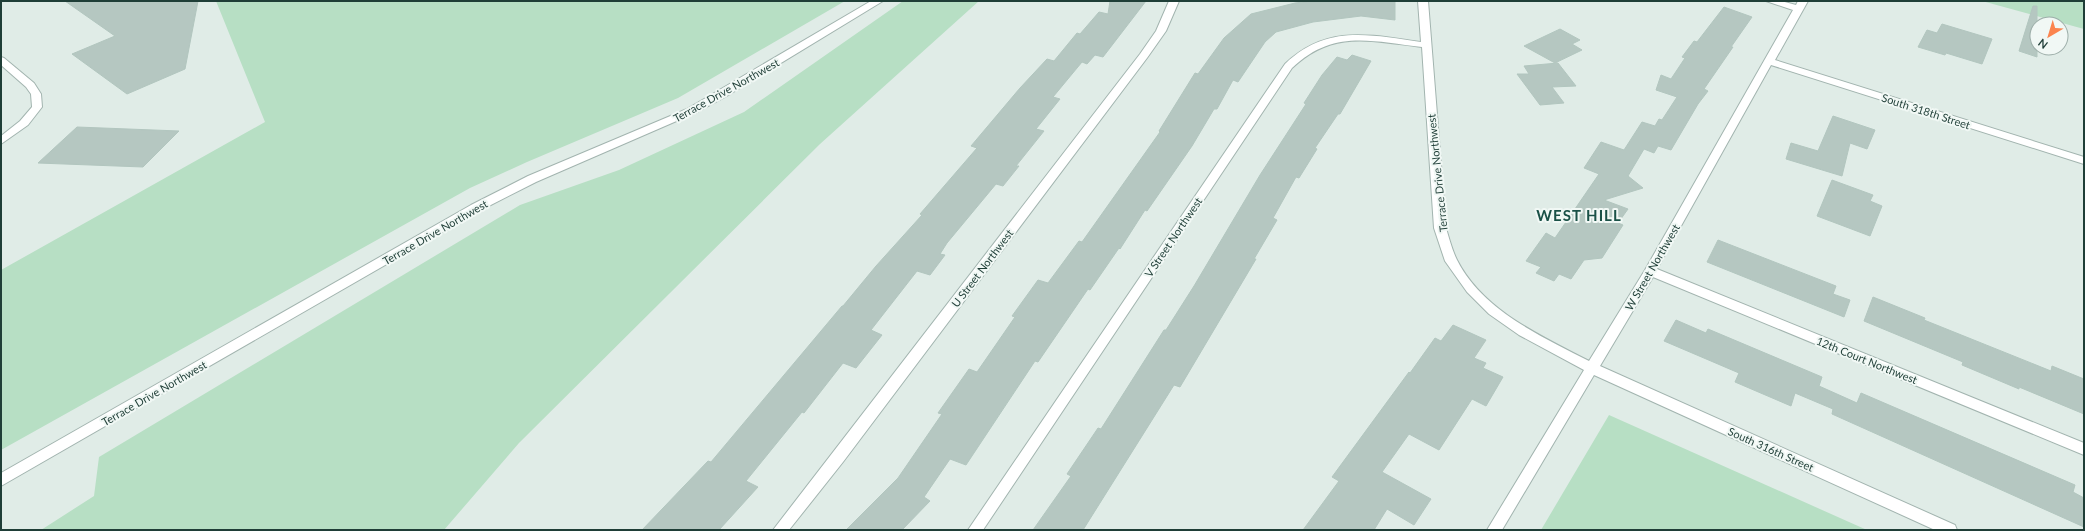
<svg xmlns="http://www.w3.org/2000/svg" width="2085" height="531" font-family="Lato,sans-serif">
	<rect width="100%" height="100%" fill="#e0ece7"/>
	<path fill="#b7dfc4" d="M 216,1 L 845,1 L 678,98 L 527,162 L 470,188 L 1,450 L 1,270 L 265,122 Z
		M 903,1 L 979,1 L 820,144 L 519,443 L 444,530 L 41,530 L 94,496 L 99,457 L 520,205 L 619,170 L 744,112 Z
		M 1982,1 L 2084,1 L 2084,29 Z
		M 1609,415 L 1867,530 L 1541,530 Z"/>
	<path fill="#b5c7c1" stroke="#b2c6bf" d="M 65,1 L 198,1 L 185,69 L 127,94 L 72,54 L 115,36 Z
		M 1110,1 L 1146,1 L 1103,57 L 1095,55 L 1087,64 L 1082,62 L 1053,97 L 1060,99 L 1036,129 L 1044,131 L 1016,166 L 1019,166 L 1003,186 L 996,184 L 947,243 L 940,254 L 945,255 L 930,275 L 917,271 L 871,330 L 882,335 L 856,368 L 843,363 L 804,413 L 802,412 L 746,481 L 758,487 L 719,530 L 642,530 L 708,461 L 711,462 L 842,306 L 843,306 L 876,266 L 922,215 L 920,214 L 977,148 L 971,146 L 1020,88 L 1047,59 L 1054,61 L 1077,33 L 1080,34 L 1099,12 L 1108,14 Z
		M 1311,1 L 1395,1 L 1395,20 L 1361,16 L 1313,22 L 1276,32 L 1265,42 L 1238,82 L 1233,80 L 1217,109 L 1214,109 L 1192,146 L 1147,211 L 1145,210 L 1120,249 L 1119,248 L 1090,290 L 1088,289 L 1038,362 L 1035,361 L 966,465 L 950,459 L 924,497 L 930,501 L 902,530 L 846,530 L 898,478 L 942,414 L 938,413 L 969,369 L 977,372 L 1015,317 L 1012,316 L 1038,280 L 1048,283 L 1079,241 L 1082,242 L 1160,132 L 1159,131 L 1195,73 L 1198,74 L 1224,38 L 1251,14 L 1295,3 Z
		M 2033,6 L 2037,6 L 2037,57 L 2019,51 Z
		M 1724,7 L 1752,17 L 1731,47 L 1733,47 L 1704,89 L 1708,91 L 1698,104 L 1671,150 L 1658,146 L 1654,153 L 1644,149 L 1628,176 L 1643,188 L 1604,200 L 1628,209 L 1618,223 L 1623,225 L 1602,258 L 1584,260 L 1571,279 L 1559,274 L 1554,281 L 1536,273 L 1541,267 L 1526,261 L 1546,233 L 1555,238 L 1599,174 L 1584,168 L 1601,142 L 1624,150 L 1642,122 L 1655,126 L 1659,119 L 1662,120 L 1677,97 L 1656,90 L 1661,75 L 1671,79 L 1685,58 L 1682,57 L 1694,41 L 1697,42 Z
		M 1942,24 L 1992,39 L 1982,64 L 1946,53 L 1945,55 L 1918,47 L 1927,30 L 1937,33 Z
		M 1560,29 L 1580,40 L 1572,44 L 1582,50 L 1555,63 L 1524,46 Z
		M 1352,55 L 1371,61 L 1340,114 L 1338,114 L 1315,148 L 1317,149 L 1299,178 L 1296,177 L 1273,218 L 1277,220 L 1254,259 L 1256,259 L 1180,387 L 1174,385 L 1083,530 L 1033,530 L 1071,476 L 1067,474 L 1098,428 L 1101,429 L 1164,330 L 1166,330 L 1194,286 L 1260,175 L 1306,104 L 1304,103 L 1322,75 L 1337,57 L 1347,60 Z
		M 1558,63 L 1576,86 L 1552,87 L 1564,103 L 1540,105 L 1517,74 L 1529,74 L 1524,66 Z
		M 1833,116 L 1875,130 L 1867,149 L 1850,143 L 1842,176 L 1786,159 L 1791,143 L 1818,151 Z
		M 77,127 L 179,131 L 143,167 L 38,163 Z
		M 1832,180 L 1873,195 L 1870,201 L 1882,206 L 1870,236 L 1817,216 Z
		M 1718,240 L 1836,286 L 1833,294 L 1850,300 L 1844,317 L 1707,262 Z
		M 1873,297 L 1925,318 L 1924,320 L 2051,371 L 2052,366 L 2084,379 L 2084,414 L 2019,387 L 2019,389 L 1962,365 L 1963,362 L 1864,321 Z
		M 1676,320 L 1706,333 L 1708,329 L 1822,377 L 1819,386 L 1857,403 L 1861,393 L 2075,485 L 2073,492 L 2084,498 L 2084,527 L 1832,414 L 1833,409 L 1795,393 L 1791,406 L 1735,382 L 1739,373 L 1664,341 Z
		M 1453,325 L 1486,340 L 1474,358 L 1486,363 L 1483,368 L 1503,377 L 1486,406 L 1472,399 L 1439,450 L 1409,434 L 1382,472 L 1431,499 L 1414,525 L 1387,509 L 1374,530 L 1303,530 L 1339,481 L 1332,477 L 1409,372 L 1410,373 L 1435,338 L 1441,341 Z"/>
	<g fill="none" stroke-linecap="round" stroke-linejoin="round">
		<defs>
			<path id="street" d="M 871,1 L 883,1 L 730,94 L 695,113 L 536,182 L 479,211 L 1,486 L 1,473 L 471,205 L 528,176 L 687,109 Z
				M 1169,1 L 1179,1 L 1166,31 L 1147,58 L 843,462 L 789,530 L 773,530 L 1140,54 L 1156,31 Z
				M 1418,1 L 1428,1 L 1446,228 C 1449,238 1452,250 1457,260 C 1483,311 1541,336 1589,361 L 1645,270 L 1793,10 L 1766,1 L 1781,1 L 1796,5 L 1798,1 L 1808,1 L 1775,60 L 2084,157 L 2084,164 L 1771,65 L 1657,269 L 2084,443 L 2084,455 L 1653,277 L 1600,366 L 1955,525 L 1957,530 L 1935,530 L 1594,375 L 1502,530 L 1487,530 L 1584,370 L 1519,335 L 1489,314 L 1467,292 L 1445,261 L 1434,228 L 1422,47 C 1370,41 1333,29 1292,68 L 983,530 L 968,530 L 1285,64 C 1327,24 1369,35 1421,42 Z
				M 1,57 L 4,58 L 34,83 L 41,94 L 42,107 L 28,125 L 1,144 L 1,136 L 20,121 L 32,107 L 31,94 L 26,87 L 1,65 Z"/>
		</defs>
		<use href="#street" stroke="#a2b4af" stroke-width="2"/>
		<use href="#street" fill="#fff" fill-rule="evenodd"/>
	</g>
	<g text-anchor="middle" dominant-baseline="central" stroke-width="4" stroke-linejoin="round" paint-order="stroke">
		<g font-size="11" fill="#1f3e37" stroke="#f1f8f5">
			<text transform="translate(726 90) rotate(-29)">Terrace Drive Northwest</text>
			<text transform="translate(1926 111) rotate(18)">South 318th Street</text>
			<text transform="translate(1437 173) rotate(-96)">Terrace Drive Northwest</text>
			<text transform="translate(435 232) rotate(-30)">Terrace Drive Northwest</text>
			<text transform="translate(1173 237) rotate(-56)">V Street Northwest</text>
			<text transform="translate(1652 267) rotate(-60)">W Street Northwest</text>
			<text transform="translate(982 268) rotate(-53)">U Street Northwest</text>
			<text transform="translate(1867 360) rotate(22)">12th Court Northwest</text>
			<text transform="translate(154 393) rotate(-30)">Terrace Drive Northwest</text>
			<text transform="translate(1771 449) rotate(24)">South 316th Street</text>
		</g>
		<g font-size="15" font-weight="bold" letter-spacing="1" fill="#1a5147" stroke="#f1f8f5">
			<text x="1579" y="215">WEST HILL</text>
		</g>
	</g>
	<rect width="2085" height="531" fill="none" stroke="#1f3e37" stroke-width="4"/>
	<g transform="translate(2049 36) rotate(218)"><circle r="19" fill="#f1f8f5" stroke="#9daea9"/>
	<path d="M0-3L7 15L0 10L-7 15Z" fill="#fb844e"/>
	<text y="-6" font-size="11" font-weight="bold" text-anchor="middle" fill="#1f3e37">N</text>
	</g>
</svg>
